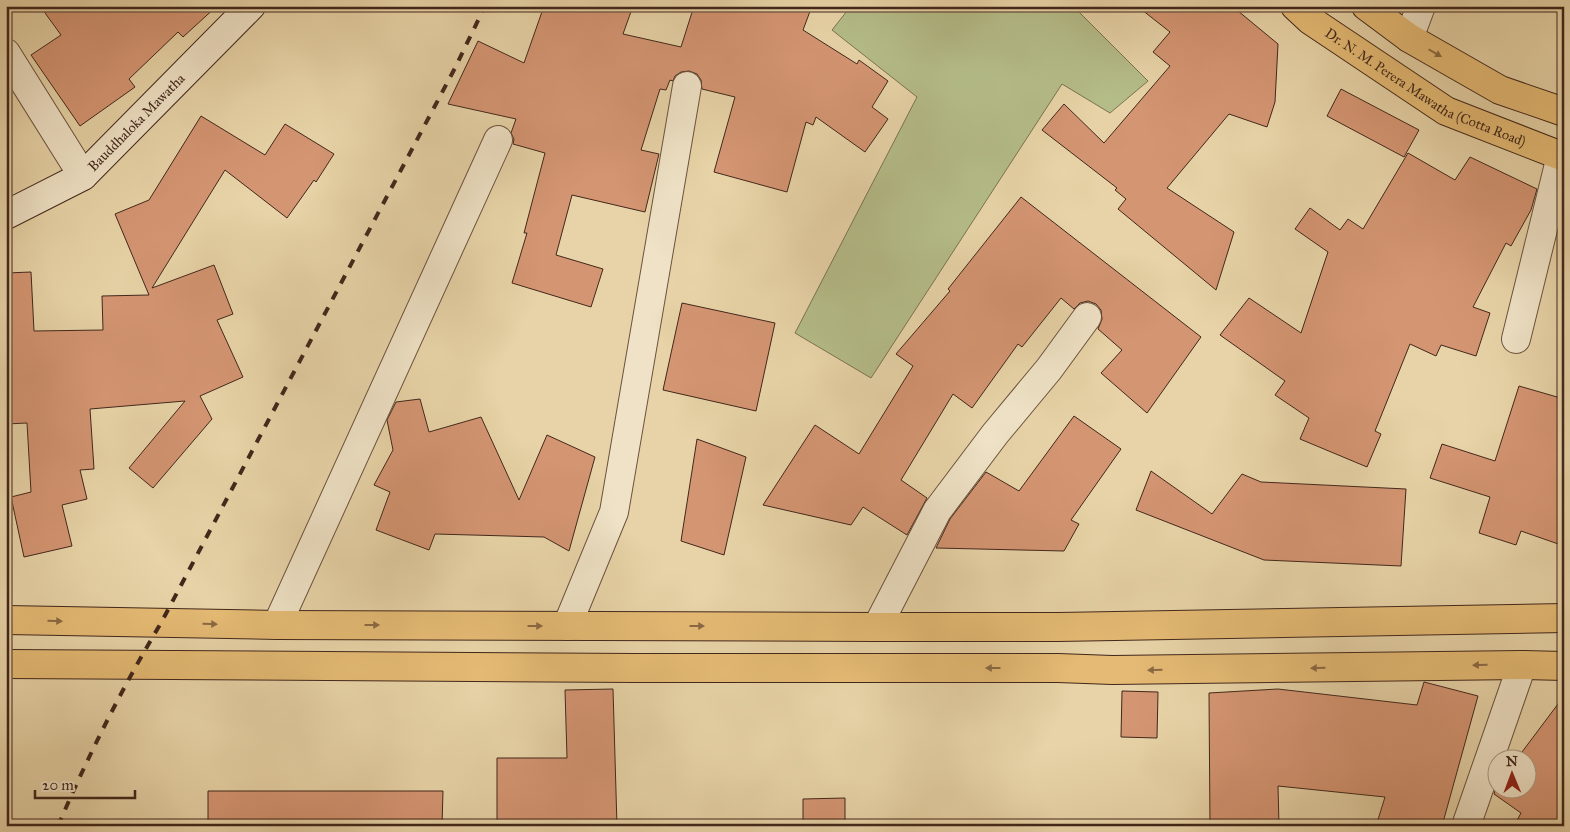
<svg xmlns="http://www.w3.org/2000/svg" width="1570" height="832" font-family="'IM FELL Great Primer',serif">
	<rect width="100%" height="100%" fill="#e7d3a7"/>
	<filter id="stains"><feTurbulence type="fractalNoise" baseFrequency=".004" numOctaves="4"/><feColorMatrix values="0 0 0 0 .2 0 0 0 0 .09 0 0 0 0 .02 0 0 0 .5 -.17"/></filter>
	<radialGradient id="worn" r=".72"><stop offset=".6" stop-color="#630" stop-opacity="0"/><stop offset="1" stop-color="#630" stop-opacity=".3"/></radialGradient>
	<path fill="#b4bc88" stroke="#7b7252" d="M 851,6 L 1077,6 L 1075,8 L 1148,81 L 1110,113 L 1062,84 L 871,378 L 795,333 L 917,97 L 832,30 Z"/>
	<path fill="#d49572" stroke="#42271b" d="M 40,6 L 217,6 L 183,37 L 178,32 L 129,79 L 135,87 L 80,126 L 31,55 L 61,35 Z
		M 544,6 L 633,6 L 623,34 L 681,47 L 694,6 L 812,6 L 803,30 L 857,64 L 859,60 L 888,81 L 872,107 L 888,119 L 865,152 L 816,117 L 813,125 L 806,122 L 787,192 L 714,172 L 735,97 L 702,89 L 701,80 L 697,74 L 689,71 L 681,72 L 675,76 L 673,81 L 670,80 L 666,90 L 660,89 L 641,150 L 659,154 L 645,212 L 572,195 L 556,255 L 603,269 L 591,307 L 512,283 L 527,233 L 524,233 L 545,153 L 513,144 L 514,139 L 511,133 L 516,119 L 448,104 L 478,41 L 524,63 Z
		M 1137,6 L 1232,6 L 1278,44 L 1275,102 L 1267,127 L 1229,114 L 1167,188 L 1234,232 L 1216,290 L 1118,209 L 1126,199 L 1115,190 L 1117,188 L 1042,130 L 1064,104 L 1104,143 L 1170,66 L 1153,52 L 1170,32 Z
		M 1341,89 L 1419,130 L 1404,157 L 1327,116 Z
		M 201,116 L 265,155 L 285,124 L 334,154 L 316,182 L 314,180 L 287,218 L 225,170 L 152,288 L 214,265 L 233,314 L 217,320 L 243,377 L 200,396 L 212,419 L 153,488 L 129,468 L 185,401 L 90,409 L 94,469 L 80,470 L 87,499 L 62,505 L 72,546 L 24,557 L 11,497 L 31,492 L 27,423 L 6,424 L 6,273 L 31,272 L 34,331 L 103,330 L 102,296 L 149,295 L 115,214 L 149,200 Z
		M 1408,153 L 1455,180 L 1470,157 L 1537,189 L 1531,210 L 1511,246 L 1506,243 L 1473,307 L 1490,313 L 1476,356 L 1441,345 L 1436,356 L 1410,344 L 1375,431 L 1381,434 L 1367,467 L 1300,439 L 1309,418 L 1275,395 L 1285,381 L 1220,335 L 1249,298 L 1301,333 L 1328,252 L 1295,229 L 1310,208 L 1340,230 L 1348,219 L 1363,229 Z
		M 1021,197 L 1201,337 L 1147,413 L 1101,373 L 1122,350 L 1098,329 L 1102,319 L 1101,310 L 1096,304 L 1088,301 L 1080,303 L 1074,309 L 1061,298 L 1022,347 L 1018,344 L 972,408 L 953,394 L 901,480 L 927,498 L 907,535 L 863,507 L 851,525 L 763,505 L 815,425 L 859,454 L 913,366 L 896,354 L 950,291 L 948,289 Z
		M 682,303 L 775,323 L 756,411 L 663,390 Z
		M 1519,386 L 1564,399 L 1564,546 L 1521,531 L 1516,545 L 1479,533 L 1490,497 L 1430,478 L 1442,444 L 1495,461 Z
		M 420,399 L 429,432 L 481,417 L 519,500 L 547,435 L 595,457 L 569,551 L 544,537 L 435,534 L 429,550 L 376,530 L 390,492 L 374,485 L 393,450 L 387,420 L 396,402 Z
		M 1074,416 L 1121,449 L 1071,520 L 1079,524 L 1064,551 L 936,548 L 950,519 L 986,472 L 1019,491 Z
		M 697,439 L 746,457 L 724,555 L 681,541 Z
		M 1151,471 L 1212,514 L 1242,474 L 1261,482 L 1406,489 L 1401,566 L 1264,560 L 1136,510 Z
		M 1424,682 L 1478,696 L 1442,826 L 1376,826 L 1385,797 L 1278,786 L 1279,826 L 1210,826 L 1209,693 L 1278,689 L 1417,705 Z
		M 613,689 L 617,826 L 497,826 L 497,758 L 567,758 L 565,690 Z
		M 1122,691 L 1158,692 L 1157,738 L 1121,737 Z
		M 1564,696 L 1564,826 L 1514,826 L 1521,813 L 1494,794 L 1497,784 L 1498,790 L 1528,790 L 1528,760 L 1516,760 Z
		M 208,791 L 443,791 L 442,826 L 208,826 Z
		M 845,798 L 845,826 L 803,826 L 803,799 Z"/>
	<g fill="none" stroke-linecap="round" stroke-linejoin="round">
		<defs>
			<path id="street" d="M 1409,38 L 1421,6
				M 6,53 L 83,176
				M 1516,339 L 1561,156
				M 277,625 L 498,140
				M 567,626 L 614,512 L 687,86
				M 877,627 L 937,511 L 995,434 L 1049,369 L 1087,317
				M 1466,826 L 1522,665"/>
			<g id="secondary">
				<path id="s1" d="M 6,215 L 83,176 L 251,6"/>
			</g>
			<g id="primary">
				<path id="s2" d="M 1295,6 L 1310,20 L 1446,111 L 1564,157"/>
				<path d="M 1366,6 L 1409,38 L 1500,90 L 1564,112"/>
			</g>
			<path id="highway" d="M 6,620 L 277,625 L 877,627 L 1058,627 L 1564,618
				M 6,664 L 635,668 L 1058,668 L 1112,670 L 1522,665 L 1564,666"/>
		</defs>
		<use href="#street" stroke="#6b523e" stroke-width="30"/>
		<use href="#secondary" stroke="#42271b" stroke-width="30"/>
		<use href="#primary" stroke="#42271b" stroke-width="30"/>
		<use href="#highway" stroke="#42271b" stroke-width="30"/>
		<use href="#street" stroke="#efe2c6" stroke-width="28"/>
		<use href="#secondary" stroke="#efe2c6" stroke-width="28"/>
		<use href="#primary" stroke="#e4ba74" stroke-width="28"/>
		<use href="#highway" stroke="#e4ba74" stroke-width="28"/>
		<path stroke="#42271b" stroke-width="4" stroke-dasharray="9 9" stroke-linecap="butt" d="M 58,826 C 88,756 122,688 161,623 L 455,68 L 485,6"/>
	</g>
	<defs><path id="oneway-solid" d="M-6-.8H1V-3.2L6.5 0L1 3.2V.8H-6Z" transform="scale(1.25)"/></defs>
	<g fill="#8b6943">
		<use href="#oneway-solid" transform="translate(1435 53) rotate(30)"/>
		<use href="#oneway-solid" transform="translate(55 621) rotate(1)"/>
		<use href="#oneway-solid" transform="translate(210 624) rotate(1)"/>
		<use href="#oneway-solid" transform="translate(372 625)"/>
		<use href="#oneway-solid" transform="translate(535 626)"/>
		<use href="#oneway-solid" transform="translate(697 626)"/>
		<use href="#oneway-solid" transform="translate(1480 665) rotate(179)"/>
		<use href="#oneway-solid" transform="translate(993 668) rotate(-180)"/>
		<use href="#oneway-solid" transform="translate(1318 668) rotate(179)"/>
		<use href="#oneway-solid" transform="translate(1155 670) rotate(179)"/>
	</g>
	<g text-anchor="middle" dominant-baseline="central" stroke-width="4.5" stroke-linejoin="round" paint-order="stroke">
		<g font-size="14" fill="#42271b" stroke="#efe2c6">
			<text stroke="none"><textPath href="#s2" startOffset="155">Dr. N. M. Perera Mawatha (Cotta Road)</textPath></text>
			<text stroke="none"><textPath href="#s1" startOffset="162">Bauddhaloka Mawatha</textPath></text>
		</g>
	</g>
	<rect width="1570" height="832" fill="none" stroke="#e7d3a7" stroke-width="25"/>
	<rect x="8" y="8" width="1555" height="817" fill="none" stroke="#42271b" stroke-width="2.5"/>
	<rect x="12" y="12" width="1545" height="807" fill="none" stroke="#42271b"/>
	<g transform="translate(1512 774) rotate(359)"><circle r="24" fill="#efe2c6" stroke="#aa9782"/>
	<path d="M0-4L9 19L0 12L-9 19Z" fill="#8f2418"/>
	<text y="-8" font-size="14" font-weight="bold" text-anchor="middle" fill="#42271b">N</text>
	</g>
	<path d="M35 790v8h100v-8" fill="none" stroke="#42271b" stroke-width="2.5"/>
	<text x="42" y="790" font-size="15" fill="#42271b" stroke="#efe2c6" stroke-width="4" paint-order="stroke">20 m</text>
	<rect width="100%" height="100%" filter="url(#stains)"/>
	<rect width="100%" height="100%" fill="url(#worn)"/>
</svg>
